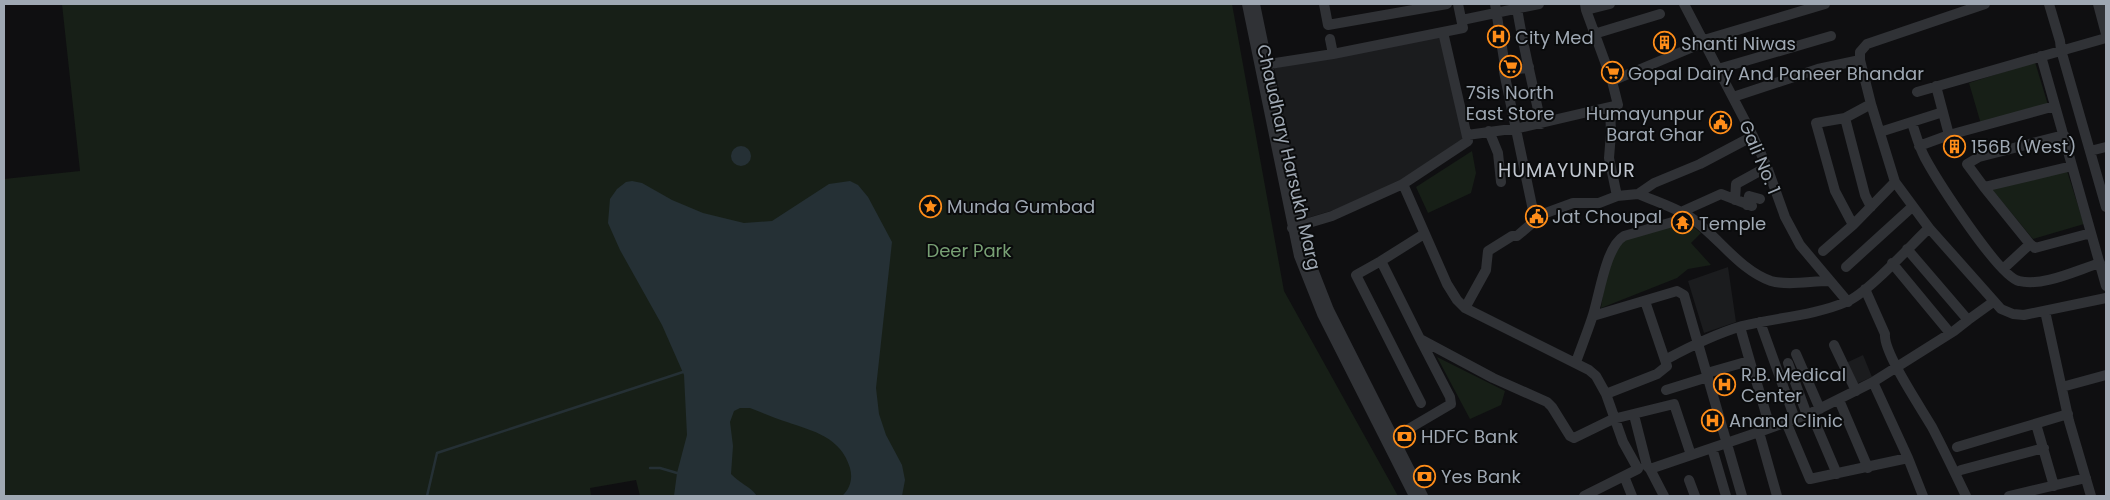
<svg xmlns="http://www.w3.org/2000/svg" width="2110" height="500" font-family="Poppins,sans-serif">
	<rect width="100%" height="100%" fill="#0f0f11"/>
	<path fill="#1b1c1e" d="M 1440,36 L 1464,140 L 1402,182 L 1334,210 L 1304,219 L 1274,68 Z
		M 1728,267 L 1736,322 L 1704,333 L 1688,281 Z
		M 1863,355 L 1872,377 L 1856,384 L 1846,363 Z"/>
	<path fill="#171f17" d="M 62,4 L 1232,4 L 1284,291 L 1398,496 L 640,496 L 636,480 L 590,488 L 591,496 L 4,496 L 4,179 L 80,171 Z
		M 2035,62 L 2048,105 L 1981,124 L 1969,83 Z
		M 1472,151 L 1476,173 L 1471,193 L 1428,213 L 1416,187 Z
		M 2067,171 L 2084,224 L 2033,239 L 1990,187 Z
		M 1686,221 L 1701,233 L 1691,243 L 1711,265 L 1688,269 L 1677,278 L 1601,308 C 1604,288 1609,247 1629,237 C 1646,229 1668,226 1686,221 Z
		M 1437,357 L 1505,391 L 1501,405 L 1470,419 Z"/>
	<path fill="#253035" d="M731 156a10 10 0 1 1 20 0a10 10 0 1 1-20 0Z
		M 632,181 L 642,183 L 672,200 L 703,213 L 744,223 L 772,221 L 829,184 L 850,181 L 858,185 L 868,197 L 892,242 L 876,388 L 879,414 L 886,435 L 902,465 L 905,480 L 902,496 L 842,496 C 850,489 853,479 850,468 C 841,437 813,431 787,422 C 775,418 763,413 750,408 L 740,408 L 734,411 L 730,422 L 733,446 L 731,474 C 739,483 750,486 757,496 L 674,496 L 677,473 L 687,435 L 684,375 L 662,325 L 620,250 L 608,223 L 610,199 L 617,189 L 626,182 Z"/>
	<g fill="none" stroke-linecap="round" stroke-linejoin="round">
		<path stroke="#253035" stroke-width="2.5" d="M 650,468 L 660,468 L 677,473
			M 427,496 L 437,453 L 683,372"/>
		<path stroke="#303236" stroke-width="10" d="M 1247,4 L 1299,256 L 1322,314 L 1414,496
			M 1255,4 L 1307,254 L 1329,310 L 1423,496
			M 1324,4 L 1328,25 L 1447,4
			M 1495,4 L 1506,72
			M 1585,4 L 1586,10 L 1610,4
			M 1684,4 L 1753,136 L 1767,167 L 1785,217 L 1800,245 L 1848,302
			M 1985,4 L 1867,44 L 1860,52 L 1860,60 L 1871,104 L 1895,182 L 1929,228 L 2001,309 L 2013,314 L 2024,315 L 2106,298
			M 2049,4 L 2060,41 L 2061,50 L 2106,207
			M 2098,4 L 2106,34
			M 2106,4 L 2106,6
			M 1517,8 C 1523,47 1533,85 1541,124
			M 1462,20 L 1539,4
			M 1594,34 L 1660,14
			M 1330,39 L 1333,54
			M 2041,56 L 2106,286
			M 1263,65 L 1333,54 L 1463,28 L 1458,4
			M 1529,67 L 1504,72 L 1535,220
			M 1718,69 L 1831,36
			M 1612,81 L 1693,47 L 1704,40 L 1825,4
			M 1936,86 L 1949,135
			M 1917,92 L 2106,38
			M 1733,97 L 1818,69 L 1860,60
			M 1610,107 L 1611,133 L 1609,158 L 1617,196
			M 1845,118 L 1865,195 L 1871,207
			M 1912,123 C 1916,135 1919,147 1925,158 C 1937,180 1999,277 2019,281 C 2043,287 2077,270 2100,263
			M 1489,131 L 1498,153 L 1501,182
			M 1880,132 L 1943,112
			M 1467,135 L 1519,128 L 1618,105 L 1612,81 L 1586,10
			M 1919,146 L 1949,135 L 2055,106
			M 2090,151 L 2106,147
			M 2072,166 L 1984,187 L 2030,244 L 2035,248 L 2091,233
			M 1403,184 L 1468,141 L 1443,32
			M 1984,187 L 1967,164 L 1979,157 L 2064,135
			M 1638,194 C 1655,201 1674,207 1690,217 C 1718,236 1739,270 1771,281 C 1788,286 1811,281 1829,281
			M 1735,200 L 1736,184 L 1767,167
			M 1747,205 L 1749,196 L 1760,199
			M 1681,212 L 1721,194 L 1752,206
			M 1853,225 L 1835,191 L 1816,123 L 1845,118 L 1871,104
			M 1292,228 L 1332,216 L 1403,184 L 1447,284 L 1457,300 L 1465,308 L 1589,370 L 1596,376 L 1606,394 L 1623,442 L 1638,469 L 1584,496
			M 1823,251 L 1853,225 L 1895,182
			M 1381,261 L 1424,234
			M 1892,263 L 1950,333
			M 1846,267 L 1912,207
			M 2003,269 L 2030,244
			M 1865,289 L 1885,334 C 1883,352 1921,408 1932,427 C 1944,450 1955,473 1966,496
			M 1465,308 L 1486,270 L 1488,251 L 1512,236 L 1517,236 L 1543,214 L 1573,203 L 1599,203 L 1617,196 L 1638,194 L 1654,183 L 1700,164 L 1753,136
			M 2045,311 L 2069,421 L 2091,496
			M 1593,316 L 1677,291 L 1684,295 L 1742,496
			M 1968,320 L 1993,302
			M 1760,322 L 1795,419
			M 1740,327 L 1753,372
			M 1834,345 L 1856,391
			M 1796,354 L 1820,409
			M 1665,360 C 1689,347 1715,334 1742,326 C 1775,318 1816,315 1846,302 C 1867,294 1910,246 1929,228
			M 1576,362 C 1581,348 1587,333 1592,318 C 1599,299 1605,247 1624,236 L 1690,217
			M 1788,363 L 1807,415
			M 1707,373 L 1749,361
			M 1755,377 L 1770,427
			M 1873,382 L 1908,458 L 1923,496
			M 2062,387 L 2106,375
			M 1666,390 L 1708,377
			M 1606,394 L 1657,374 L 1667,366 L 1645,301
			M 1839,400 L 1868,468
			M 1421,403 L 1356,275 L 1381,261 L 1420,339 L 1493,378 L 1547,402 L 1552,407 L 1570,436 L 1574,438 L 1613,419 L 1674,404 L 1691,455
			M 1811,413 L 1837,474
			M 1634,415 L 1647,466
			M 1786,422 L 1810,479 L 1908,458
			M 2036,424 L 2054,486
			M 1759,432 L 1811,413 L 1873,382 L 1954,331 L 1968,320 L 1907,249
			M 1388,441 L 1451,404 L 1450,397 L 1420,339
			M 1957,447 L 2068,414
			M 1712,448 L 1726,496
			M 1646,465 L 1650,469 L 1664,496
			M 1650,469 L 1759,432 L 1777,496
			M 1961,470 L 2044,448
			M 1624,476 L 1632,496
			M 1689,480 L 1695,496
			M 2009,496 L 2086,478"/>
	</g>
	<defs>
		<symbol id="hospital-ring" viewBox="-11 -11 22 22"><circle r="9.5" fill="#0a0b0c" stroke="#ff8d19" stroke-width="1.5"/><path d="M-5-5h3v3.5h4V-5h3V5h-3V1.5h-4V5h-3Z" fill="#ff8d19"/></symbol>
		<symbol id="building-ring" viewBox="-11 -11 22 22"><circle r="9.5" fill="#0a0b0c" stroke="#ff8d19" stroke-width="1.5"/><path d="M-4-6H4V6H1V3H-1V6H-4ZM-2.5-4.3h1.7v1.8h-1.7ZM.8-4.3h1.7v1.8H.8ZM-2.5-1h1.7V.8h-1.7ZM.8-1h1.7V.8H.8Z" fill="#ff8d19"/></symbol>
		<symbol id="supermarket-ring" viewBox="-11 -11 22 22"><circle r="9.5" fill="#0a0b0c" stroke="#ff8d19" stroke-width="1.5"/><path d="M-6-5.5h2.5l.6 2H6L4.5 2H-2.5L-4.4-4H-6ZM-1.5 3.2a1.3 1.3 0 1 0 .1 0ZM3 3.2a1.3 1.3 0 1 0 .1 0Z" fill="#ff8d19"/></symbol>
		<symbol id="civic-ring" viewBox="-11 -11 22 22"><circle r="9.5" fill="#0a0b0c" stroke="#ff8d19" stroke-width="1.5"/><path d="M-.6-6.5H3V-4.5H.6V-3L4-1V1h2V6H-6V1h2V-1L-.6-3ZM-1.2 2.5V6h2.4V2.5Z" fill="#ff8d19"/></symbol>
		<symbol id="sight-ring" viewBox="-11 -11 22 22"><circle r="9.5" fill="#0a0b0c" stroke="#ff8d19" stroke-width="1.5"/><path d="M0-6L1.8-2.2L6-1.7L2.9 1.2L3.7 5.4L0 3.3L-3.7 5.4L-2.9 1.2L-6-1.7L-1.8-2.2Z" fill="#ff8d19"/></symbol>
		<symbol id="temple-ring" viewBox="-11 -11 22 22"><circle r="9.5" fill="#0a0b0c" stroke="#ff8d19" stroke-width="1.5"/><path d="M0-6L5-2H3V0L6.5 2.5H4V6H1.5V3h-3V6H-4V2.5H-6.5L-3 0V-2H-5Z" fill="#ff8d19"/></symbol>
		<symbol id="bank-ring" viewBox="-11 -11 22 22"><circle r="9.5" fill="#0a0b0c" stroke="#ff8d19" stroke-width="1.5"/><path d="M-6-4H6V4H-6ZM0-2.3a2.3 2.3 0 1 0 0 4.6a2.3 2.3 0 1 0 0-4.6Z" fill="#ff8d19"/></symbol>
	</defs>
	<g fill-rule="evenodd">
		<use href="#hospital-ring" x="1486" y="24" width="25" height="25"/>
		<use href="#building-ring" x="1652" y="30" width="25" height="25"/>
		<use href="#supermarket-ring" x="1498" y="54" width="25" height="25"/>
		<use href="#supermarket-ring" x="1600" y="60" width="25" height="25"/>
		<use href="#civic-ring" x="1708" y="110" width="25" height="25"/>
		<use href="#building-ring" x="1942" y="134" width="25" height="25"/>
		<use href="#sight-ring" x="918" y="194" width="25" height="25"/>
		<use href="#civic-ring" x="1524" y="204" width="25" height="25"/>
		<use href="#temple-ring" x="1670" y="210" width="25" height="25"/>
		<use href="#hospital-ring" x="1712" y="372" width="25" height="25"/>
		<use href="#hospital-ring" x="1700" y="408" width="25" height="25"/>
		<use href="#bank-ring" x="1392" y="424" width="25" height="25"/>
		<use href="#bank-ring" x="1412" y="464" width="25" height="25"/>
	</g>
	<g text-anchor="middle" dominant-baseline="central" stroke-width="4" stroke-linejoin="round" paint-order="stroke">
		<g font-size="18" fill="#9fa8b3" stroke="#0a0b0c" text-anchor="start">
			<text x="1515" y="37">City Med</text>
			<text x="1681" y="43">Shanti Niwas</text>
			<text x="1628" y="73">Gopal Dairy And Paneer Bhandar</text>
			<text x="1510" y="92" text-anchor="middle">7Sis North<tspan x="1510" dy="21">East Store</tspan></text>
			<text x="1704" y="113" text-anchor="end">Humayunpur<tspan x="1704" dy="21">Barat Ghar</tspan></text>
			<text x="1971" y="146">156B (West)</text>
			<text x="947" y="206">Munda Gumbad</text>
			<text x="1552" y="216">Jat Choupal</text>
			<text x="1699" y="223">Temple</text>
			<text x="1741" y="374">R.B. Medical<tspan x="1741" dy="21">Center</tspan></text>
			<text x="1729" y="420">Anand Clinic</text>
			<text x="1421" y="436">HDFC Bank</text>
			<text x="1441" y="476">Yes Bank</text>
		</g>
		<g font-size="18" fill="#9fa8b3" stroke="#0a0b0c">
			<text transform="translate(1289 157) rotate(77)">Chaudhary Harsukh Marg</text>
			<text transform="translate(1760 157) rotate(67)">Gali No. 1</text>
		</g>
		<g font-size="18" fill="#78a074" stroke="#0a0b0c">
			<text x="969" y="250">Deer Park</text>
		</g>
		<g font-size="19" letter-spacing="1" fill="#c0c6cf" stroke="#0a0b0c">
			<text x="1567" y="170">HUMAYUNPUR</text>
		</g>
	</g>
	<rect width="2110" height="500" fill="none" stroke="#9fa8b3" stroke-width="10"/>
</svg>
